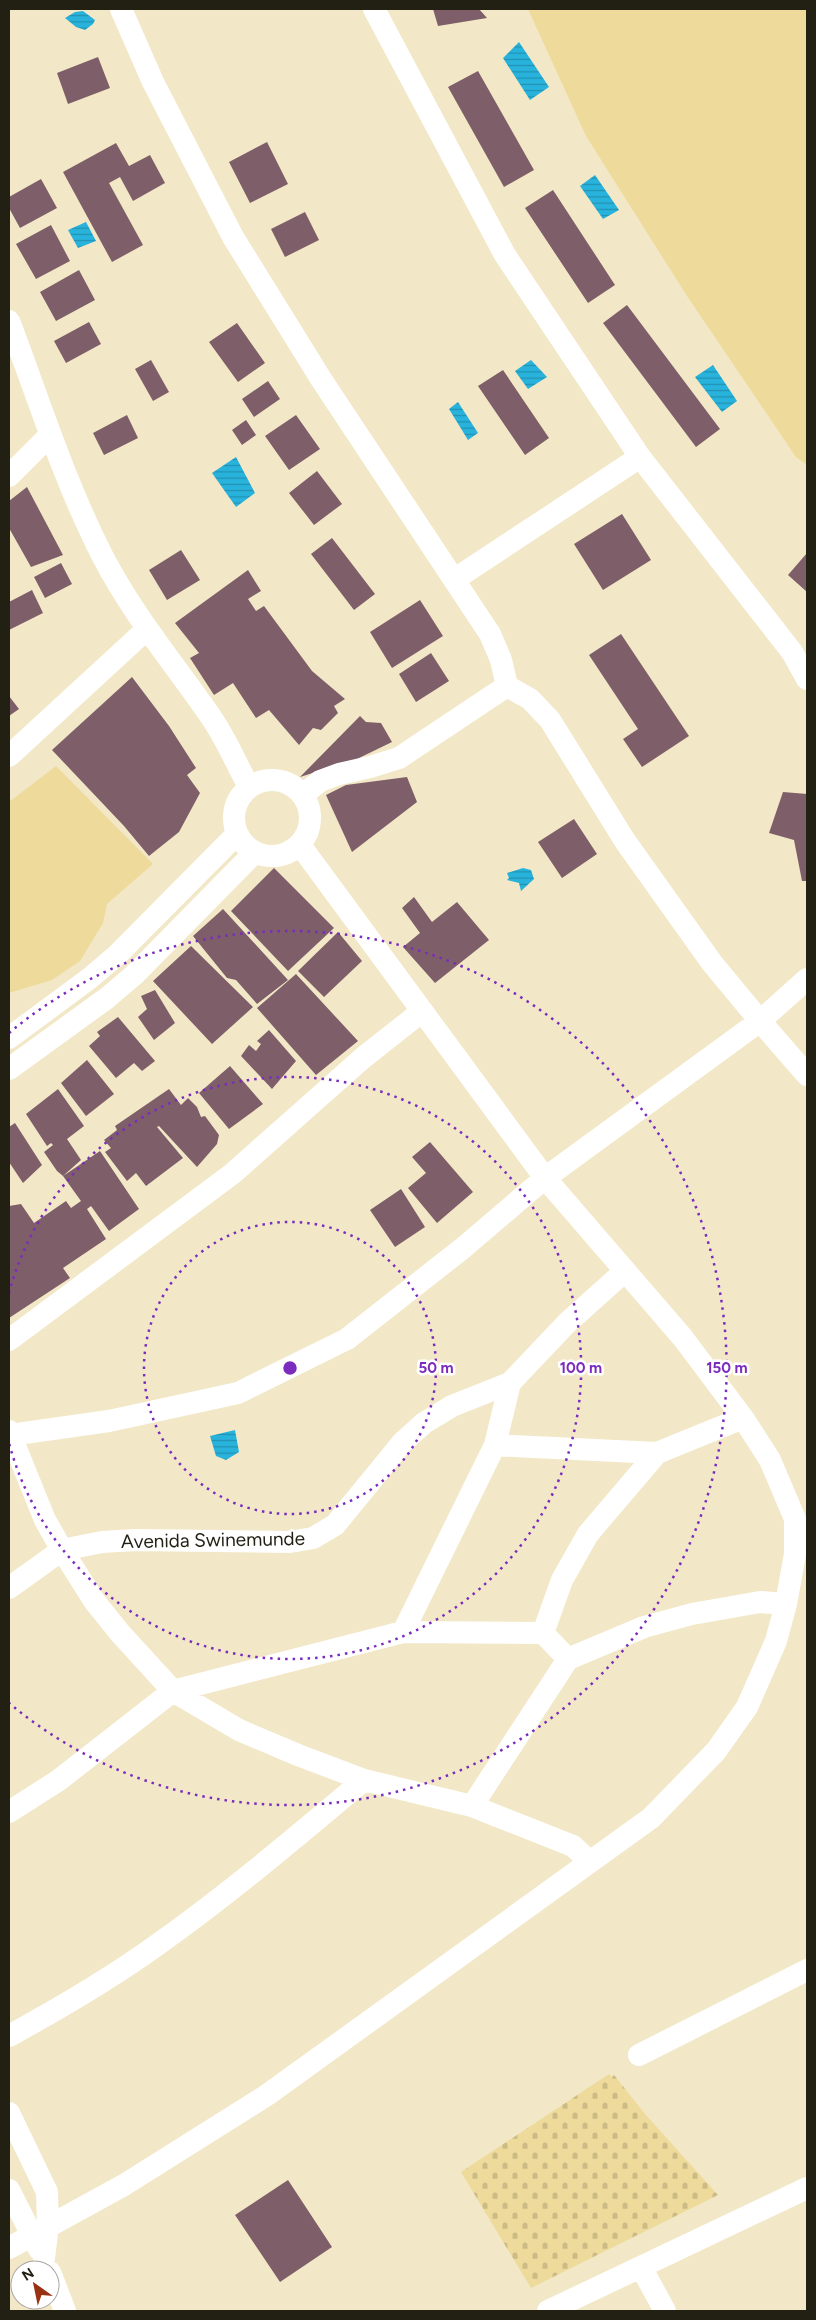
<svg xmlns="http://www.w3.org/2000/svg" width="816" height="2320" font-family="Figtree,sans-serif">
	<defs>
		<pattern id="cemetery-stones" width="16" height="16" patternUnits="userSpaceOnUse" patternTransform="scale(1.25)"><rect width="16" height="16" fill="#eeda9b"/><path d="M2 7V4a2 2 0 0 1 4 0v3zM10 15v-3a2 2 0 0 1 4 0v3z" fill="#ccbb85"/></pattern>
		<pattern id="water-rules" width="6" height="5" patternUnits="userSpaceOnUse" patternTransform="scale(1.25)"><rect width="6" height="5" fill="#28b3dd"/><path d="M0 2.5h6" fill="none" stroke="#2291b2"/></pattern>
	</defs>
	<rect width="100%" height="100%" fill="#f2e8c7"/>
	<path fill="#eeda9b" d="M 528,9 L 807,9 L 807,465 L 796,457 L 687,296 L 586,136 Z
		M 56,766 L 153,864 L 107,904 L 103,923 L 80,961 L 52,980 L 9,993 L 9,802 Z"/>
	<path fill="url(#cemetery-stones)" d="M 609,2074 L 612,2077 L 614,2075 L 645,2114 L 718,2195 L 531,2288 L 461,2172 Z"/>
	<path fill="url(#water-rules)" d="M 83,11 L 95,20 L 93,24 L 85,30 L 76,27 L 65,18 L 75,12 Z
		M 519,42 L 549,87 L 530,100 L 503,58 Z
		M 595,175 L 619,210 L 603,219 L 580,186 Z
		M 86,222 L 96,241 L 78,248 L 68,230 Z
		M 531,360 L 547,377 L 528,389 L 515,371 Z
		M 713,365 L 737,401 L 722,412 L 695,377 Z
		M 458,402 L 478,433 L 468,440 L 449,409 Z
		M 236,457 L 255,493 L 236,507 L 212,473 Z
		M 523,868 L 531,870 L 534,879 L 521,891 L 519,883 L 507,880 L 509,878 L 507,873 Z
		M 235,1430 L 239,1452 L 226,1460 L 216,1456 L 210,1436 Z"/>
	<path fill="#7e5e68" d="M 433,9 L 479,9 L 487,18 L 438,26 Z
		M 98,57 L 110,88 L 68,104 L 57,73 Z
		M 478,71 L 534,170 L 504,187 L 448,87 Z
		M 267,142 L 288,184 L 250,203 L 229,162 Z
		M 116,143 L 129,166 L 150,155 L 165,183 L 133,201 L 120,177 L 109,183 L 143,245 L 112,262 L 63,172 Z
		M 41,179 L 57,208 L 20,228 L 9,208 L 9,197 Z
		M 553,190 L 615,285 L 588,303 L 525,208 Z
		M 305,212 L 319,240 L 285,257 L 271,229 Z
		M 51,225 L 70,261 L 36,279 L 16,244 Z
		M 79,270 L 95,300 L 56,321 L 40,292 Z
		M 627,305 L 720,429 L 696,447 L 603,323 Z
		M 89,322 L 101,344 L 66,363 L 54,341 Z
		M 237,323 L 265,363 L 238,382 L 209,342 Z
		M 151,360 L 169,392 L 153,401 L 135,369 Z
		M 503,370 L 549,438 L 525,455 L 478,386 Z
		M 268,381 L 280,399 L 254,417 L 242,399 Z
		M 127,415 L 138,438 L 104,455 L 93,433 Z
		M 296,415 L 320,449 L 289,470 L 265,436 Z
		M 246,420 L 256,435 L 242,445 L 232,430 Z
		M 317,471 L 342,504 L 314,525 L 289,493 Z
		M 27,487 L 63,555 L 31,567 L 9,528 L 9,501 Z
		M 622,514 L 651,560 L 603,590 L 574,544 Z
		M 332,538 L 375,594 L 354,610 L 311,554 Z
		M 181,550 L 200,580 L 167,600 L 149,570 Z
		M 807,553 L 807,592 L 788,575 Z
		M 61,563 L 72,584 L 45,598 L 34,577 Z
		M 248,570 L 261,591 L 248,599 L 256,611 L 264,606 L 312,671 L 345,699 L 334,706 L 338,713 L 321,730 L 313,728 L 299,745 L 269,710 L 256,718 L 233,683 L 214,695 L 190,658 L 199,653 L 175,623 Z
		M 32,590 L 43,613 L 9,630 L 9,602 Z
		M 420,600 L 443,636 L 392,668 L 370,632 Z
		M 621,634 L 689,736 L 642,767 L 623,739 L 638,729 L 589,655 Z
		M 431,653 L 449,681 L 416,702 L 399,674 Z
		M 132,677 L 169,726 L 196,768 L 187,775 L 200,793 L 179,832 L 149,856 L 124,826 L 52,750 Z
		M 9,696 L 19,709 L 9,716 Z
		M 360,716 L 366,722 L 381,723 L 392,742 L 357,759 L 300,777 Z
		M 407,777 L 417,802 L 352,852 L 326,795 L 346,785 Z
		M 783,792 L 807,794 L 807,881 L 802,881 L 794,840 L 769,833 Z
		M 574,819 L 597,854 L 562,878 L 538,842 Z
		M 274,868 L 334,928 L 288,971 L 231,911 Z
		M 414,897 L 432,922 L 457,902 L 489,940 L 435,983 L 403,947 L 420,933 L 402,908 Z
		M 223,909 L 288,980 L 257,1004 L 236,980 L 227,978 L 193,936 Z
		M 338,932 L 362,961 L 324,997 L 298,971 Z
		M 191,946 L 253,1007 L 212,1044 L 153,981 Z
		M 296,974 L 358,1041 L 316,1075 L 257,1008 Z
		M 155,990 L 175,1023 L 154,1040 L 138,1017 L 147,1009 L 141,996 Z
		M 118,1017 L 155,1061 L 142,1071 L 134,1063 L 116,1078 L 89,1046 L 100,1036 L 97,1032 Z
		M 269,1030 L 296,1061 L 272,1089 L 241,1056 L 249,1045 L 256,1051 L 261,1044 L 257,1041 Z
		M 87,1060 L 114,1094 L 86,1116 L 61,1083 Z
		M 230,1066 L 263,1104 L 229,1129 L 199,1093 Z
		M 58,1089 L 84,1126 L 67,1139 L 81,1160 L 63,1176 L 57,1171 L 44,1152 L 53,1145 L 51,1143 L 47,1146 L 26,1114 Z
		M 169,1089 L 181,1105 L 188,1098 L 197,1107 L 201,1117 L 205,1116 L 219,1135 L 217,1144 L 197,1167 L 159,1126 L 157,1127 L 183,1158 L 146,1186 L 136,1173 L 127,1181 L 105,1152 L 111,1148 L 104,1140 L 117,1130 L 115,1126 Z
		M 15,1123 L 42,1165 L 23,1183 L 9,1162 L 9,1127 Z
		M 430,1142 L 473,1192 L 437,1223 L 408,1188 L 426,1173 L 412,1157 Z
		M 100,1151 L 139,1209 L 109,1231 L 91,1206 L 87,1209 L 106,1239 L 63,1268 L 70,1278 L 9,1318 L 9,1206 L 21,1204 L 34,1223 L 66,1201 L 71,1208 L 81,1201 L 63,1176 Z
		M 401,1189 L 425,1227 L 395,1247 L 370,1210 Z
		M 288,2180 L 332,2247 L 280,2282 L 235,2215 Z"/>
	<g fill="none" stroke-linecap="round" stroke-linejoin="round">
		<path stroke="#fff" stroke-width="22" d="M 121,9 L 153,82 L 233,237 L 321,379 L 490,634 L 501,660 L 507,686 L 530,699 L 550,720 L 625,841 L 712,963 L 760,1021 L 807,1075
			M 374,9 L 505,255 L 640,457 L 792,652 L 807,679
			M 9,321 C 39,400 64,481 103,557 C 133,615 176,666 213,720 C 227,741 237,765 249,787
			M 9,476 L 49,436
			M 455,579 L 640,457
			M 9,756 L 147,629
			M234 818a38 38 0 1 1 76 0a38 38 0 1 1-76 0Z
			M 303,795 L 320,781 L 339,774 L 370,767 L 399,758 L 507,686
			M 9,1038 L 90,978 L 117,955 L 236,835
			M 9,1069 L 107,998 L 134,975 L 254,853
			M 9,1340 L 232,1174 L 364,1057 L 421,1012
			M 9,1431 L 45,1520 L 62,1550 L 95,1602 L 120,1633 L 173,1691 L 239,1730 L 298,1755 L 364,1780 L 472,1806 L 573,1846 L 590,1862
			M 10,1435 L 109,1421 L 238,1393 L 347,1339 L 463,1248 L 545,1178 L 760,1021 L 807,979
			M 495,1445 L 657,1453 L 743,1418
			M 9,1588 L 62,1550 L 102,1542 L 136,1540 L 290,1542 L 313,1538 L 335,1525 L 402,1443 L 424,1423 L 452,1406 L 510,1383 L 567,1323 L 625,1271
			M 403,1632 L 495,1445 L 510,1383
			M 543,1633 L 562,1580 L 588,1534 L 657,1453
			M 472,1806 L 568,1659 L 644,1627 L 692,1614 L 760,1602 L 786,1604
			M 9,1812 L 59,1780 L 173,1691 L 403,1632 L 543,1633 L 568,1659
			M 9,2036 C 60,2008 110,1979 157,1945 C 229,1894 296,1837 364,1780
			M 639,2055 L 807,1970
			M 9,2113 L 47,2192 L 48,2226 L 44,2258
			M 9,2190 L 39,2249
			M 9,2248 L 124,2185 L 267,2095 L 651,1818 L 716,1751 L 747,1707 L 776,1641 L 786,1604 L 795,1554 L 795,1519 L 770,1460 L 743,1418 L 683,1338 L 545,1178 L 300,845
			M 641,2267 L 665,2311
			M 50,2272 L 65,2311
			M 548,2311 L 807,2188"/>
	</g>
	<g fill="none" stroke="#7b2cbf" stroke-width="2.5" stroke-dasharray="2.5 5">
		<circle cx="290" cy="1368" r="146"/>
		<path d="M9 1293A291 291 0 1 1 9 1443"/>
		<path d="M9 1033A437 437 0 1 1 9 1703"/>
	</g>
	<g text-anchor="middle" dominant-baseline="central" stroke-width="5" stroke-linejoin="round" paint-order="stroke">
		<g font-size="19" fill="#221f13" stroke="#fff">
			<text transform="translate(213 1540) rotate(-1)">Avenida Swinemunde</text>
		</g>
	</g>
	<circle cx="290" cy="1368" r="8" fill="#7b2cbf" stroke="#fff" stroke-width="2.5"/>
	<g font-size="15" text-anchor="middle" font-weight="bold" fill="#7b2cbf" stroke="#fff" stroke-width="5" stroke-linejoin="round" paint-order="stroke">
		<text x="436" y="1373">50 m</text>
		<text x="581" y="1373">100 m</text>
		<text x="727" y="1373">150 m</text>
	</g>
	<rect width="816" height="2320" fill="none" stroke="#221f13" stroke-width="20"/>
	<g transform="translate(35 2285) rotate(327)"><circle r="24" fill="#ffffff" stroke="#a7a5a1"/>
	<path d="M0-4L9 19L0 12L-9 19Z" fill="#993212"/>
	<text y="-8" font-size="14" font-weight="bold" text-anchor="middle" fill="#221f13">N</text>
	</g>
</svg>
